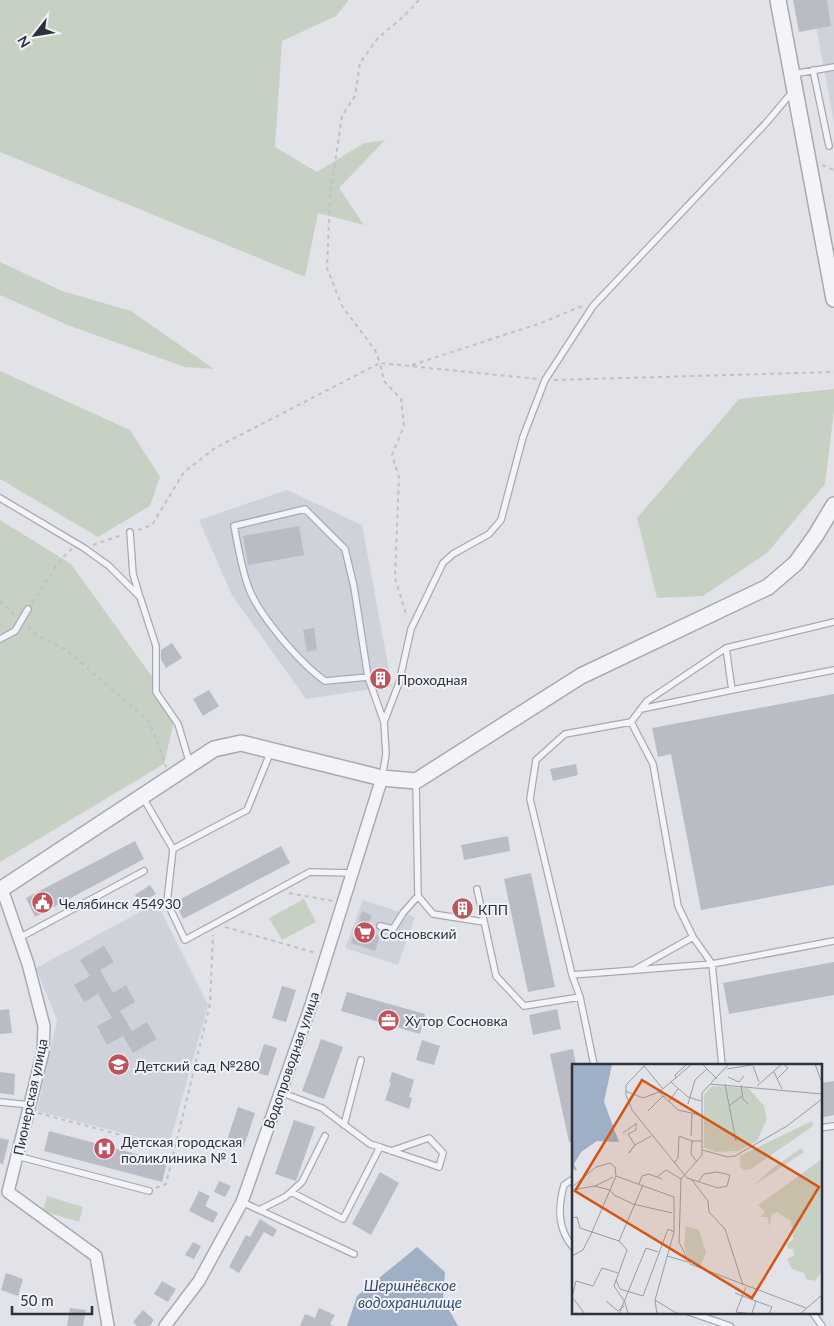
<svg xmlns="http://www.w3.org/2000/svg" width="834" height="1326" font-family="Lato,sans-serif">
	<rect width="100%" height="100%" fill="#e1e3e8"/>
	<path fill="#cfd2da" d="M 811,0 L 834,0 L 834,123 L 824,69 Z
		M 287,490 L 362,525 L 392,686 L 306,699 L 232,595 L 199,520 Z
		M 363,900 L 415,917 L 398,965 L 345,948 Z
		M 157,903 L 208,1005 L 169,1145 L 37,1111 L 57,1020 L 36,968 Z"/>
	<path fill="#c6d1c3" d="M 0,0 L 349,0 L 336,16 L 282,41 L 275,147 L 317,172 L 364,143 L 385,140 L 339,188 L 364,225 L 318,213 L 305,277 L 0,152 Z
		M 0,262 L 62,291 L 131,311 L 214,369 L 185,367 L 70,326 L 0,295 Z
		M 0,371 L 130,430 L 160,477 L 150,506 L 98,537 L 0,479 Z
		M 834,389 L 834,411 L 825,484 L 767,553 L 703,596 L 657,598 L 637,518 L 739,399 Z
		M 0,520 L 71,564 L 158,685 L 173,725 L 164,764 L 0,862 Z
		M 304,899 L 316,922 L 282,940 L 269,918 Z
		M 47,1196 L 83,1207 L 79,1222 L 43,1211 Z"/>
	<path fill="#9fafc5" d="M 417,1247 L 445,1272 L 443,1299 L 458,1326 L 347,1326 L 357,1296 Z"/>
	<path fill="#b9bcc4" d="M 793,0 L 827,0 L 831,26 L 799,32 Z
		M 299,526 L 304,555 L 248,565 L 243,536 Z
		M 314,628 L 317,650 L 307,652 L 303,630 Z
		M 172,643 L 182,658 L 166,668 L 161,659 L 161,650 Z
		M 209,690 L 219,706 L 203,716 L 193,699 Z
		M 834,694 L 834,885 L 701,910 L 671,754 L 658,757 L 652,728 Z
		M 576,764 L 578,775 L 553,781 L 550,769 Z
		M 508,836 L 510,851 L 464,860 L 461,845 Z
		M 135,841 L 144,859 L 35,917 L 26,898 Z
		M 281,846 L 290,863 L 183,919 L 175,902 Z
		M 531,873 L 555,987 L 528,992 L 504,879 Z
		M 150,885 L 156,894 L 140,903 L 135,895 Z
		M 362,911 L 372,915 L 367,931 L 380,936 L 375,951 L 351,943 Z
		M 104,946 L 114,962 L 100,970 L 113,993 L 126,985 L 135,1002 L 120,1011 L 132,1031 L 147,1022 L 157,1039 L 133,1053 L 123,1036 L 107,1045 L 97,1026 L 112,1018 L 98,994 L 84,1002 L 74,985 L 90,976 L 80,960 Z
		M 834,962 L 834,995 L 729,1014 L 723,983 Z
		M 282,986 L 296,990 L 286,1022 L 272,1018 Z
		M 347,992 L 425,1014 L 420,1034 L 341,1011 Z
		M 9,1009 L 12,1033 L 0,1034 L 0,1010 Z
		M 557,1009 L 561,1029 L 533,1035 L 529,1015 Z
		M 321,1039 L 343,1047 L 324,1099 L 302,1091 Z
		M 422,1040 L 440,1046 L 434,1065 L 416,1060 Z
		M 264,1044 L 277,1048 L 268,1076 L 255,1072 Z
		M 573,1049 L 576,1065 L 573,1065 L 573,1142 L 569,1142 L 550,1054 Z
		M 0,1072 L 15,1074 L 14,1095 L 0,1093 Z
		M 392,1072 L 414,1080 L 409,1097 L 412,1098 L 409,1109 L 385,1100 L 391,1082 L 389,1082 Z
		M 834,1081 L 834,1115 L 820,1118 L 820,1083 Z
		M 238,1107 L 255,1113 L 243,1149 L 226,1143 Z
		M 294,1120 L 315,1127 L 296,1181 L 275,1174 Z
		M 49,1131 L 167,1162 L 162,1182 L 44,1151 Z
		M 0,1138 L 9,1140 L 3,1164 L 0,1163 Z
		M 380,1172 L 399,1183 L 371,1235 L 352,1224 Z
		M 219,1181 L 231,1186 L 225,1197 L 214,1192 Z
		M 199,1191 L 210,1196 L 205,1206 L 218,1213 L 213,1223 L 189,1211 Z
		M 260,1219 L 277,1230 L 273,1237 L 264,1232 L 239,1273 L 229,1267 L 246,1235 L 250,1237 Z
		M 193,1242 L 201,1246 L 194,1259 L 185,1255 Z
		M 6,1273 L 23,1279 L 18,1296 L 1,1290 Z
		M 162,1281 L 176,1289 L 168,1302 L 154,1294 Z
		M 70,1308 L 86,1310 L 83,1326 L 67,1326 Z
		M 319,1308 L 335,1315 L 330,1324 L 333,1326 L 300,1326 L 305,1314 L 315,1318 Z
		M 143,1310 L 154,1320 L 150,1326 L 137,1326 L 133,1322 Z"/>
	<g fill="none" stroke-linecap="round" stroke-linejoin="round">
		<defs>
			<path id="service" d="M 813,70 L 829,146
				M 793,74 L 834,67
				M 0,498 L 84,548 L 109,566 L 140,597 L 156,646 L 156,692 L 178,724 L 190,764
				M 130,532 L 133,574 L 139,594
				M 0,639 L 15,631 L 28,609
				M 726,648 L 732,690 L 834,670
				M 368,677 L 325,681 C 300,663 258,615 248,586 C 241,567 238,545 234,526 L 305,509 L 345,549 L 354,587 L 368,677 L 384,722 L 386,754 L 382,778
				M 641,709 L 732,690
				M 384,722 L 399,683 L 411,629 L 443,563 L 453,554 L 489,534 L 501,520 L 523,437 L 545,380 L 593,306 L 767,122 L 793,91
				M 631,722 L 653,764 L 678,906 L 693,937 L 712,964 L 722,1065
				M 416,781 L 418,896 L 433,914 L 484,922
				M 142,796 L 173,849 L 247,810 L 271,751
				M 173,849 L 167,902 L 185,940 L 310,872 L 353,873
				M 477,889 L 496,976 L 524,1006 L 580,997
				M 380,926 L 393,929 L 403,913 L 418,896
				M 19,938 L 144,871
				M 636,969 L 693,937
				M 572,975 L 712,964 L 834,941
				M 594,1065 L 580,997 L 572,975 L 530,799 L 536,760 L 565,734 L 631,722 L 647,701 L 726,648 L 834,622
				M 0,1102 L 30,1105
				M 344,1125 L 361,1060
				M 820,1128 L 834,1126
				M 380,1147 L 439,1167 L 443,1153 L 429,1138 L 391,1151
				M 17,1156 L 149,1191
				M 573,1179 L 564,1185 C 558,1207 557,1229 573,1247
				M 291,1192 L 302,1182 L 325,1136
				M 242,1202 L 354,1254
				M 259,1210 L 285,1197 L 291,1192 L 343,1219 L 380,1147 L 370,1144 L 322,1108 L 280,1092
				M 689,1312 L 730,1326
				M 812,1312 L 822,1326"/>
			<path id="minor" d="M 2,889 L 28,964 L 44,1026 L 43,1052 L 8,1192 L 96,1256 L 108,1326
				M 165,1326 L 199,1281 L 242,1202 L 311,1005 L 382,778"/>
			<path id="tertiary" d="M 778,0 L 834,299
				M 0,890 L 214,749 L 241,743 L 382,778 L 416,781 L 581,676 L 768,587 L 796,563 L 816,535 L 834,505"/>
		</defs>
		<use href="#service" stroke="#a7aab2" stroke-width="8"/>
		<use href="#minor" stroke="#a7aab2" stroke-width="14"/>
		<use href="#tertiary" stroke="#a7aab2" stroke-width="18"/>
		<path stroke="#bfc1c7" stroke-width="2" stroke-dasharray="4 4" stroke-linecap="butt" d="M 419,0 L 403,17 L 377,39 L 360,63 L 355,96 L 342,116 L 330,196 L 327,268 L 342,306 L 375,350 L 380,363 L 537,379
			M 822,165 L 834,170
			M 412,365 L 541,323 L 582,306
			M 554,380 L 834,372
			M 138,530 L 152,525 L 184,472 L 215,448 L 380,363 L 384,381 L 401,399 L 404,426 L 392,455 L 399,477 L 395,578 L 407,617
			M 93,545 L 122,535
			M 0,601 L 15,615
			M 32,603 C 46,585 54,563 72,549
			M 28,627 L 36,635 L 66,650 L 148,720 L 160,748 L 166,767
			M 289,893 L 333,901
			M 225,927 L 316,953
			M 38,1113 L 174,1149
			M 156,1188 L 166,1184 L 210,1004 L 213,935"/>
		<use href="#service" stroke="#f3f4f7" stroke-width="5.5"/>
		<use href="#minor" stroke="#f3f4f7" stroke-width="11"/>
		<use href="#tertiary" stroke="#f3f4f7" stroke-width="15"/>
	</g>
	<defs>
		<symbol id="building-disc" viewBox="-11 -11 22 22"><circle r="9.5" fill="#c1525c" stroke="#f0f2f6"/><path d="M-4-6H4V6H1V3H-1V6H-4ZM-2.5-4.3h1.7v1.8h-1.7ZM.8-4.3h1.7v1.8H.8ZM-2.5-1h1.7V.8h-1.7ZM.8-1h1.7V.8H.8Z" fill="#fff"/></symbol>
		<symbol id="civic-disc" viewBox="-11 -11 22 22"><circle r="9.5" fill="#c1525c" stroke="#f0f2f6"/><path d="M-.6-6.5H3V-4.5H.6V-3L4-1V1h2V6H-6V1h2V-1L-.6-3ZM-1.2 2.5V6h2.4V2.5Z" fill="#fff"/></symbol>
		<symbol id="supermarket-disc" viewBox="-11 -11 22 22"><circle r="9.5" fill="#c1525c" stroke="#f0f2f6"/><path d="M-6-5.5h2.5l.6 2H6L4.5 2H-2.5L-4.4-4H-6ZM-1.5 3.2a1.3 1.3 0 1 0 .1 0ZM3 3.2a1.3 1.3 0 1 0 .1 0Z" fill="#fff"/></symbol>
		<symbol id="office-disc" viewBox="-11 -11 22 22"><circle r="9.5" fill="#c1525c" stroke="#f0f2f6"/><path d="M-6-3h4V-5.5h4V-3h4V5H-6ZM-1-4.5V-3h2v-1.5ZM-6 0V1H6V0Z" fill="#fff"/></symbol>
		<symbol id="school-disc" viewBox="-11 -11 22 22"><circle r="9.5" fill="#c1525c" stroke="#f0f2f6"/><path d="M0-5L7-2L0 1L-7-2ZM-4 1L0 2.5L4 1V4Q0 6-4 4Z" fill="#fff"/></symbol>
		<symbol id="hospital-disc" viewBox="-11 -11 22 22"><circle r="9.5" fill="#c1525c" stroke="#f0f2f6"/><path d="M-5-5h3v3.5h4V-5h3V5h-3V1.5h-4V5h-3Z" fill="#fff"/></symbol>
	</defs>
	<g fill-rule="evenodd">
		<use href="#building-disc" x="368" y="666" width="25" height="25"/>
		<use href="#civic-disc" x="30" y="890" width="25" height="25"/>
		<use href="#building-disc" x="450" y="896" width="25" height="25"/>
		<use href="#supermarket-disc" x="352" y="920" width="25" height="25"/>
		<use href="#office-disc" x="376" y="1008" width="25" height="25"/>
		<use href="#school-disc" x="106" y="1052" width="25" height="25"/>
		<use href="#hospital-disc" x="92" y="1136" width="25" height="25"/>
	</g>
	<g text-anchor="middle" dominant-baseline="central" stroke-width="4" stroke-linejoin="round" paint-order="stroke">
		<g font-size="14" fill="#2b313e" stroke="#f0f2f6" text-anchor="start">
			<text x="397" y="679">Проходная</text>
			<text x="59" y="903">Челябинск 454930</text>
			<text x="478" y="909">КПП</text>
			<text x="380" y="933">Сосновский</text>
			<text x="405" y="1020">Хутор Сосновка</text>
			<text x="135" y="1065">Детский сад №280</text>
			<text x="121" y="1141">Детская городская<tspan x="121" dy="16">поликлиника № 1</tspan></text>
		</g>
		<g font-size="14" fill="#2b313e" stroke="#f0f2f6">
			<text transform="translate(291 1060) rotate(-71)">Водопроводная улица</text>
			<text transform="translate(30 1097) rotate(-78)">Пионерская улица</text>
		</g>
		<g font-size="15" font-style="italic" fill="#394d6e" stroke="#f0f2f6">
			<text x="410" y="1285">Шершнёвское<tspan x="410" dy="17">водохранилище</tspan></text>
		</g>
	</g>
	<g transform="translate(572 1064)">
		<rect width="250" height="250" fill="#e1e3e8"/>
		<path d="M 140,22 L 176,24 L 192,42 L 195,55 L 185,77 L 166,87 L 143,88 L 132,83 L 132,31 ZM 240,57 L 241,62 L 179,105 L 171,106 L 168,102 L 168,92 ZM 229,84 L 232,88 L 181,122 L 198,106 ZM 250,95 L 250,207 L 243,217 L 234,215 L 232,209 L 220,205 L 215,195 L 222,192 L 221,185 L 216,185 L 215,180 L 221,175 L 219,157 L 205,148 L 199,151 L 198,163 L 195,153 L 188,153 L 193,148 L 186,141 ZM 114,162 L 127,166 L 134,189 L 128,203 L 116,194 L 112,181 Z" fill="#c6d1c3"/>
		<path d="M 0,0 L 40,0 L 32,38 L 47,78 L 25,77 L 9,88 L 2,100 L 5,107 L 0,104 Z" fill="#9fafc5"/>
		<path fill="none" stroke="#989ca4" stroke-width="1" d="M 74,0 L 54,21 L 54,31 L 60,46 L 115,114 L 146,124 L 155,122 L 158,111 L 145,108 L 132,110 L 127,117M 130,0 L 145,15M 243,0 L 250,19M 72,2 L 91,25M 181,2 L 187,18M 155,5 L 185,0M 202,8 L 210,25M 156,13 L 167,18 L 172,12M 104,14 L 103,11 L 115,0M 205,15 L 216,4 L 211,0M 99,18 L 116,33 L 129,37M 139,19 L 157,0M 153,20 L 164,77M 169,21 L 171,35 L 176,40M 185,22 L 210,0M 53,27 L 71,34 L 87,28 L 106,46 L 128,51M 87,28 L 120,0M 97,37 L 106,25M 116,40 L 123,16 L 135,5M 157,42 L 170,32M 76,47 L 91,32M 64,60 L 64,66 L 56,70 L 63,81 L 79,72M 51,69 L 65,59M 119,72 L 120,49M 62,82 L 57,89 L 63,81M 130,86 L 156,93 L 163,92 L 215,62 L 250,35M 125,98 L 119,90 L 120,77 L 129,77M 102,99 L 106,94 L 107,72 L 120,77M 44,112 L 20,168 L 47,177M 85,113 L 94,106 L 109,115M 120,116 L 136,137 L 137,148 L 153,165 L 171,221M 67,120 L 70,112 L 77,110 L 90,115M 23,122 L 41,113M 0,123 L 24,103 L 38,99 L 43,103 L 44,112 L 102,133 L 102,168 L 83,236 L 85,250M 0,126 L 22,122 L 38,126 L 42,131 L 61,140 L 100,149M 0,154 L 5,153 L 8,164 L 20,168 L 11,186 L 0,192M 95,192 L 116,198M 44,216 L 48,225 L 71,232 L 96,165 L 102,168M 174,223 L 164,248 L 182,250M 163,229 L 184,237 L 180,249M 83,236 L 106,250M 34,237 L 46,247 L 52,242M 184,237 L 200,243 L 197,250M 234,244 L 118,200 L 107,178 L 109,115 L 130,91 L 130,29 L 138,20 L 250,30M 13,250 L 0,233 L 4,217 L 21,222 L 30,204 L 46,209M 47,250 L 74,184 L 86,188M 56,250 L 53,238 L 42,222 L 55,186 L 47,177 L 71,121M 228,250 L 250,231"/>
		<path fill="#d55511" fill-opacity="0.15" stroke="#d55511" stroke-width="2.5" d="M 70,16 L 247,123 L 180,234 L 3,127 Z"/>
		<rect width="250" height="250" fill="none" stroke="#2b313e" stroke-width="2.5"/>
	</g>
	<g transform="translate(35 35) rotate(239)" stroke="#f0f2f6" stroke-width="4" paint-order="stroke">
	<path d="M0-4L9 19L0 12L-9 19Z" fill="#2b313e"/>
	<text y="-8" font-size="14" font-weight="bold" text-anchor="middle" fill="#2b313e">N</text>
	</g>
	<path d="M12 1306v8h80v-8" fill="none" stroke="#2b313e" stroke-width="2.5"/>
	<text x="20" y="1306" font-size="15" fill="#2b313e" stroke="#f0f2f6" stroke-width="4" paint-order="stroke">50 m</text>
</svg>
